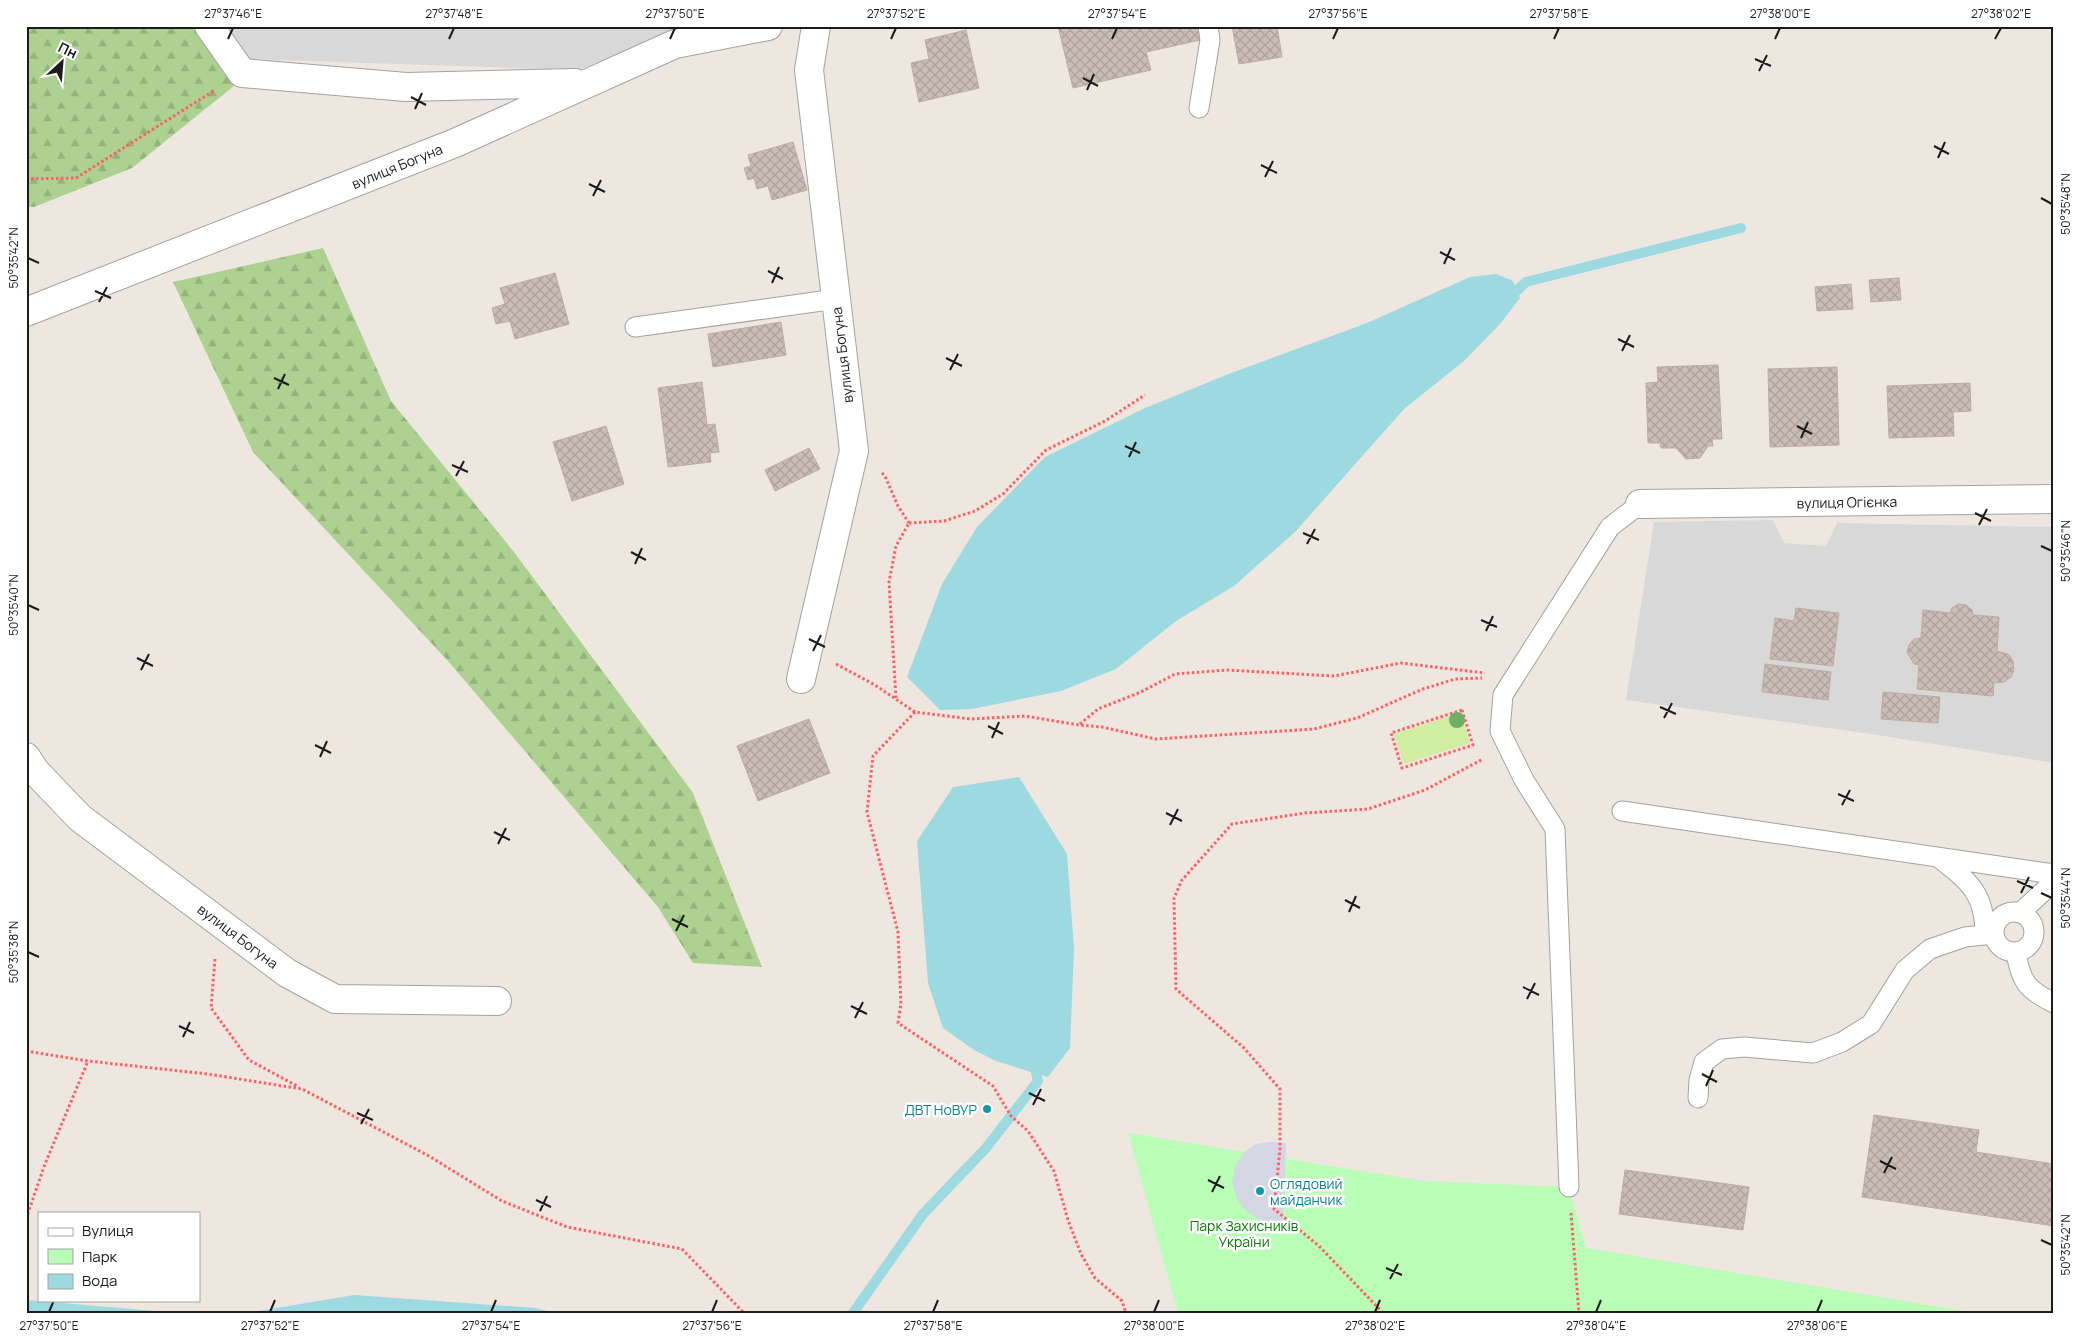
<svg xmlns="http://www.w3.org/2000/svg" width="2080" height="1339" font-family="Manrope,sans-serif">
	<defs>
		<pattern id="forest-firs" width="22" height="20" patternUnits="userSpaceOnUse" patternTransform="scale(1.25)"><rect width="22" height="20" fill="#acd191"/><path d="M5 1l3.5 6h-7zM16 11l3.5 6h-7z" fill="#93b37c"/></pattern>
		<pattern id="building-cross-hatch" width="8" height="8" patternUnits="userSpaceOnUse" patternTransform="scale(1.25)"><rect width="8" height="8" fill="#cabcb6"/><path d="M0 0l8 8M0 8l8-8" fill="none" stroke="#ada19c"/></pattern>
	</defs>
	<rect width="100%" height="100%" fill="#eee7df"/>
	<path fill="#d9d8d8" d="M 225,26 L 691,26 L 577,70 L 248,59 Z
		M 1773,520 L 1784,543 L 1826,546 L 1837,523 L 2054,527 L 2054,763 L 1871,734 L 1626,700 L 1654,522 Z"/>
	<path fill="#d0eda0" d="M 1460,713 L 1470,743 L 1404,764 L 1394,734 Z"/>
	<path fill="url(#forest-firs)" d="M 26,26 L 192,26 L 234,86 L 132,168 L 34,207 L 26,206 Z
		M 323,248 L 391,401 L 514,552 L 693,793 L 762,967 L 693,963 L 658,907 L 448,661 L 253,452 L 173,282 Z"/>
	<path fill="#bafdb7" d="M 1128,1133 L 1423,1181 L 1569,1187 L 1586,1248 L 1976,1313 L 1178,1313 Z"/>
	<path fill="#d4d6e3" d="M 1271,1142 L 1286,1143 L 1283,1225 L 1258,1219 L 1245,1210 L 1237,1199 L 1232,1183 L 1235,1167 L 1243,1153 L 1256,1144 Z"/>
	<path fill="#9cd9e0" d="M 1496,274 L 1513,281 L 1520,298 L 1500,324 L 1464,361 L 1404,409 L 1295,532 L 1234,586 L 1176,621 L 1116,669 L 1061,691 L 972,709 L 940,710 L 907,677 L 942,584 L 977,527 L 1045,457 L 1143,409 L 1226,375 L 1367,323 L 1470,277 Z
		M 1019,777 L 1067,854 L 1074,949 L 1070,1048 L 1048,1077 L 996,1061 L 974,1050 L 943,1028 L 928,983 L 917,841 L 953,787 Z
		M 354,1295 L 536,1308 L 554,1313 L 247,1313 Z
		M 26,1300 L 180,1313 L 26,1313 Z"/>
	<g fill="none" stroke-linecap="round" stroke-linejoin="round">
		<path stroke="#9cd9e0" stroke-width="10" d="M 1508,299 L 1526,282 L 1741,228
			M 853,1313 L 923,1214 L 986,1148 L 1038,1081 L 1033,1061"/>
	</g>
	<path fill="url(#building-cross-hatch)" stroke="#c0aba1" d="M 1058,26 L 1203,26 L 1205,39 L 1146,52 L 1151,70 L 1073,88 Z
		M 1232,26 L 1277,26 L 1282,57 L 1239,64 Z
		M 966,30 L 979,88 L 919,102 L 911,63 L 929,59 L 925,40 Z
		M 793,142 L 807,190 L 772,200 L 768,186 L 757,189 L 754,178 L 748,180 L 744,168 L 751,166 L 748,155 Z
		M 555,273 L 569,324 L 515,339 L 510,321 L 496,324 L 492,308 L 505,304 L 500,288 Z
		M 1899,278 L 1901,300 L 1871,302 L 1869,280 Z
		M 1851,284 L 1853,309 L 1817,311 L 1815,287 Z
		M 781,322 L 786,355 L 713,367 L 708,334 Z
		M 1718,365 L 1722,439 L 1712,439 L 1713,446 L 1708,446 L 1700,458 L 1686,459 L 1676,448 L 1661,448 L 1660,443 L 1648,443 L 1646,383 L 1658,382 L 1657,367 Z
		M 1837,367 L 1839,445 L 1770,447 L 1768,369 Z
		M 702,382 L 707,425 L 715,424 L 719,452 L 710,453 L 711,462 L 668,467 L 658,388 Z
		M 1970,383 L 1971,411 L 1953,412 L 1954,436 L 1889,438 L 1887,386 Z
		M 606,426 L 624,484 L 572,501 L 553,442 Z
		M 809,448 L 820,469 L 775,491 L 765,470 Z
		M 1958,604 L 1966,605 L 1972,610 L 1973,615 L 1999,617 L 1997,651 L 2008,654 L 2013,661 L 2014,670 L 2011,677 L 2004,682 L 1994,683 L 1993,696 L 1917,689 L 1919,665 L 1914,664 L 1907,652 L 1909,645 L 1914,639 L 1921,638 L 1923,610 L 1950,613 L 1952,608 Z
		M 1796,608 L 1839,613 L 1833,666 L 1770,659 L 1775,618 L 1794,621 Z
		M 1765,664 L 1831,672 L 1828,700 L 1762,692 Z
		M 1883,692 L 1940,697 L 1938,723 L 1881,719 Z
		M 809,719 L 830,773 L 758,801 L 737,746 Z
		M 1874,1115 L 1979,1130 L 1976,1152 L 2054,1164 L 2054,1226 L 1862,1197 Z
		M 1625,1170 L 1749,1187 L 1743,1230 L 1619,1214 Z"/>
	<g fill="none" stroke-linecap="round" stroke-linejoin="round">
		<defs>
			<path id="service" d="M 1199,108 L 1210,40 L 1208,26
				M 635,327 L 836,299
				M 1622,811 L 2054,874
				M 1939,858 C 1970,882 1985,894 1985,935
				M1994 932a20 20 0 1 1 40 0a20 20 0 1 1-40 0Z
				M 2020,913 L 2047,888 L 2054,886
				M 2016,953 C 2021,982 2027,990 2054,1003
				M 1698,1098 L 1699,1080 L 1704,1062 L 1722,1049 L 1744,1047 L 1813,1053 L 1842,1042 L 1871,1024 L 1905,970 L 1930,949 L 1965,937 L 1994,934
				M 1569,1187 L 1555,829 L 1524,780 L 1500,731 L 1503,695 L 1610,527 L 1640,504"/>
			<path id="minor" d="M 209,26 L 242,73 L 406,87 L 575,83
				M 26,312 L 455,143 L 675,44 L 768,26
				M 1640,504 L 2054,499
				M 801,679 L 854,451 L 809,70 L 816,26
				M 26,757 L 36,772 L 80,818 L 287,973 L 335,999 L 497,1001"/>
		</defs>
		<use href="#service" stroke="#a2a2a2" stroke-width="21"/>
		<use href="#minor" stroke="#a2a2a2" stroke-width="30"/>
		<path stroke="#ff5f63" stroke-width="3" stroke-dasharray="2.5 2.5" stroke-linecap="butt" d="M 26,179 L 76,178 L 215,90
			M 882,473 L 885,476 L 898,506 L 909,523
			M 909,523 L 944,521 L 975,511 L 1003,494 L 1046,450 L 1105,421 L 1145,395
			M 836,664 L 875,685 L 915,712 L 971,719 L 1025,716 L 1079,725 L 1102,727 L 1156,739 L 1314,729 L 1357,718 L 1423,689 L 1455,679 L 1482,678
			M 896,698 L 889,582 L 896,546 L 909,523
			M 1462,710 L 1473,745 L 1402,768 L 1391,733 Z
			M 915,712 L 873,756 L 867,812 L 898,932 L 901,1004 L 898,1023 L 993,1086 L 1011,1116 L 1028,1131 L 1054,1171 L 1068,1220 L 1081,1254 L 1095,1278 L 1122,1301 L 1126,1313
			M 1080,724 L 1098,709 L 1141,692 L 1175,674 L 1227,670 L 1334,676 L 1401,663 L 1485,673
			M 215,959 L 211,1008 L 249,1060 L 299,1087
			M 26,1051 L 88,1061 L 208,1074 L 302,1089 L 429,1156 L 502,1201 L 567,1227 L 682,1249 L 744,1313
			M 1276,1182 L 1312,1185
			M 1571,1213 L 1579,1313
			M 26,1219 L 45,1164 L 88,1061
			M 1383,1313 L 1319,1246 L 1274,1209 L 1280,1149 L 1280,1089 L 1244,1048 L 1176,989 L 1174,898 L 1182,880 L 1232,824 L 1305,813 L 1368,809 L 1425,790 L 1483,759"/>
		<use href="#service" stroke="#fff" stroke-width="19"/>
		<use href="#minor" stroke="#fff" stroke-width="28"/>
	</g>
	<circle fill="#70ae66" cx="1457" cy="720" r="8"/>
	<path fill="none" stroke="#1b1b1b" stroke-width="2" d="M 228,39 L 233,28M 449,39 L 454,28M 670,39 L 675,28M 891,39 L 896,28M 1112,39 L 1117,28M 1333,39 L 1338,28M 1554,39 L 1559,28M 1775,39 L 1780,28M 1995,39 L 2001,28M 1755,59 L 1771,66M 1759,71 L 1767,55M 1083,78 L 1098,86M 1087,90 L 1094,74M 411,97 L 426,105M 415,109 L 422,93M 1934,146 L 1949,154M 1938,158 L 1945,142M 1261,165 L 1277,173M 1265,177 L 1273,161M 589,184 L 605,192M 593,196 L 601,180M 2041,198 L 2052,204M 1440,252 L 1455,260M 28,258 L 39,263M 1444,264 L 1451,248M 768,271 L 783,279M 772,283 L 779,267M 95,291 L 111,298M 99,302 L 107,287M 1618,339 L 1634,347M 1622,351 L 1630,335M 946,358 L 962,366M 950,370 L 958,354M 274,378 L 289,385M 278,389 L 285,374M 1797,426 L 1812,434M 1801,438 L 1808,422M 1125,446 L 1140,453M 1129,457 L 1136,442M 452,465 L 468,472M 456,476 L 464,461M 1975,513 L 1991,521M 1979,525 L 1987,509M 1303,533 L 1319,540M 1307,544 L 1315,529M 2041,546 L 2052,551M 631,552 L 646,560M 635,564 L 642,548M 28,605 L 39,610M 1481,620 L 1497,627M 1486,631 L 1493,616M 809,639 L 825,647M 813,651 L 821,635M 137,658 L 153,666M 141,670 L 149,654M 1660,707 L 1676,714M 1664,718 L 1672,703M 988,726 L 1003,734M 992,738 L 999,722M 315,745 L 331,753M 320,757 L 327,741M 1838,794 L 1854,801M 1842,805 L 1850,790M 1166,813 L 1182,821M 1170,825 L 1178,809M 494,832 L 510,840M 498,844 L 506,828M 2017,881 L 2033,888M 2021,893 L 2029,877M 2041,893 L 2052,898M 1345,900 L 1360,908M 1349,912 L 1356,896M 672,919 L 688,927M 676,931 L 684,915M 28,952 L 39,957M 1523,987 L 1539,995M 1527,999 L 1535,983M 851,1006 L 867,1014M 855,1018 L 863,1002M 179,1026 L 194,1033M 183,1037 L 190,1022M 1702,1074 L 1717,1082M 1706,1086 L 1713,1070M 1029,1093 L 1045,1101M 1033,1105 L 1041,1089M 357,1113 L 373,1120M 361,1124 L 369,1109M 1880,1161 L 1896,1169M 1884,1173 L 1892,1157M 1208,1180 L 1224,1188M 1212,1192 L 1220,1176M 536,1200 L 551,1207M 540,1211 L 547,1196M 2041,1240 L 2052,1245M 1386,1268 L 1402,1275M 1390,1279 L 1398,1264M 49,1312 L 54,1300M 270,1312 L 275,1300M 491,1312 L 496,1300M 712,1312 L 717,1300M 933,1312 L 938,1300M 1154,1312 L 1159,1300M 1375,1312 L 1380,1300M 1596,1312 L 1601,1300M 1817,1312 L 1822,1300"/>
	<g fill="#0f9aa8" stroke="#fff" stroke-width="2">
		<circle cx="987" cy="1109" r="5"/>
		<circle cx="1260" cy="1191" r="5"/>
	</g>
	<g text-anchor="middle" dominant-baseline="central" stroke-width="5" stroke-linejoin="round" paint-order="stroke">
		<g font-size="14" fill="#1b1b1b" stroke="#fff">
			<text transform="translate(397 166) rotate(-22)">вулиця Богуна</text>
			<text transform="translate(842 355) rotate(-97)">вулиця Богуна</text>
			<text transform="translate(1847 502) rotate(-1)">вулиця Огієнка</text>
			<text transform="translate(238 936) rotate(37)">вулиця Богуна</text>
		</g>
		<g font-size="14" fill="#0d838f" stroke="#fff" text-anchor="end">
			<text x="977" y="1109">ДВТ НоВУР</text>
			<text x="1270" y="1183" text-anchor="start">Оглядовий<tspan x="1270" dy="16">майданчик</tspan></text>
		</g>
		<g font-size="14" fill="#087f03" stroke="#fff">
			<text x="1244" y="1225">Парк Захисників<tspan x="1244" dy="16">України</tspan></text>
		</g>
	</g>
	<rect width="2080" height="1339" fill="none" stroke="#ffffff" stroke-width="55"/>
	<rect x="38" y="1212" width="162" height="90" fill="#ffffff" stroke="#a4a4a4"/>
	<rect x="48" y="1228" width="25" height="8" fill="#ffffff" stroke="#a4a4a4"/>
	<text x="82" y="1236" font-size="15" fill="#1b1b1b">Вулиця</text>
	<rect x="48" y="1249" width="25" height="15" fill="#bafdb7" stroke="#a4a4a4"/>
	<text x="82" y="1262" font-size="15" fill="#1b1b1b">Парк</text>
	<rect x="48" y="1274" width="25" height="15" fill="#9cd9e0" stroke="#a4a4a4"/>
	<text x="82" y="1286" font-size="15" fill="#1b1b1b">Вода</text>
	<g transform="translate(62 62) rotate(26)" stroke="#ffffff" stroke-width="4" paint-order="stroke">
	<path d="M0-4L9 19L0 12L-9 19Z" fill="#1b1b1b"/>
	<text y="-8" font-size="14" font-weight="bold" text-anchor="middle" fill="#1b1b1b">Пн</text>
	</g>
	<rect x="28" y="28" width="2024" height="1284" fill="none" stroke="#1b1b1b" stroke-width="2"/>
	<g font-size="12" text-anchor="middle" fill="#1b1b1b">
		<text x="233" y="18">27°37'46"E</text>
		<text x="454" y="18">27°37'48"E</text>
		<text x="675" y="18">27°37'50"E</text>
		<text x="896" y="18">27°37'52"E</text>
		<text x="1117" y="18">27°37'54"E</text>
		<text x="1338" y="18">27°37'56"E</text>
		<text x="1559" y="18">27°37'58"E</text>
		<text x="1780" y="18">27°38'00"E</text>
		<text x="2001" y="18">27°38'02"E</text>
		<text transform="translate(2066 204) rotate(-90)" y="4">50°35'48"N</text>
		<text transform="translate(14 258) rotate(-90)" y="4">50°35'42"N</text>
		<text transform="translate(2066 551) rotate(-90)" y="4">50°35'46"N</text>
		<text transform="translate(14 605) rotate(-90)" y="4">50°35'40"N</text>
		<text transform="translate(2066 898) rotate(-90)" y="4">50°35'44"N</text>
		<text transform="translate(14 952) rotate(-90)" y="4">50°35'38"N</text>
		<text transform="translate(2066 1245) rotate(-90)" y="4">50°35'42"N</text>
		<text x="49" y="1330">27°37'50"E</text>
		<text x="270" y="1330">27°37'52"E</text>
		<text x="491" y="1330">27°37'54"E</text>
		<text x="712" y="1330">27°37'56"E</text>
		<text x="933" y="1330">27°37'58"E</text>
		<text x="1154" y="1330">27°38'00"E</text>
		<text x="1375" y="1330">27°38'02"E</text>
		<text x="1596" y="1330">27°38'04"E</text>
		<text x="1817" y="1330">27°38'06"E</text>
	</g>
</svg>
